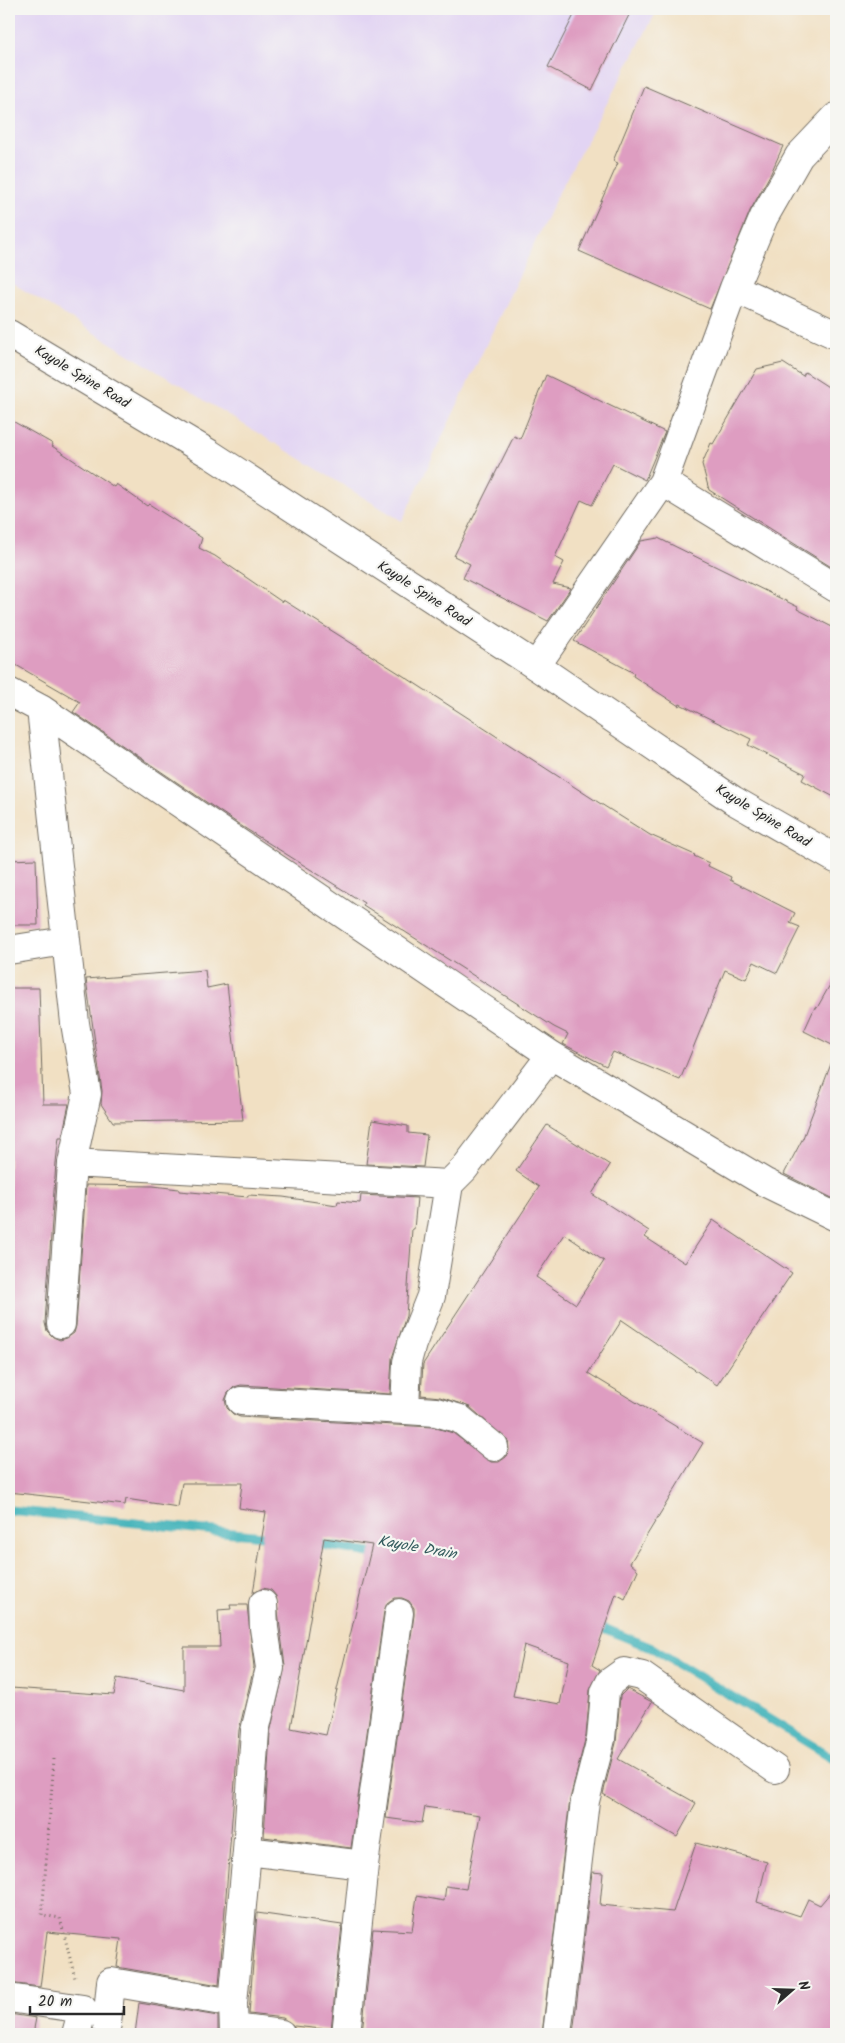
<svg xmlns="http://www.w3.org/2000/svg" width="845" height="2043" font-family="Kalam,sans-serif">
	<rect width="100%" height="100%" fill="#f6f6f2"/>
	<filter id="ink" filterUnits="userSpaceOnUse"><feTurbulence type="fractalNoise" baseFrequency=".02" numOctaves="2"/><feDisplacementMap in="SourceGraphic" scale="10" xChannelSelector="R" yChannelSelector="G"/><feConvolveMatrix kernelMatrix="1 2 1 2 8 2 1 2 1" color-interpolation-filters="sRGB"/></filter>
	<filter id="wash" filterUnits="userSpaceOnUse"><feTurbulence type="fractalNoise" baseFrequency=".0096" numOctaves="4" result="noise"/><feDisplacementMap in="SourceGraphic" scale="20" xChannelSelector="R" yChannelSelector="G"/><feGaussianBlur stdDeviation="1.12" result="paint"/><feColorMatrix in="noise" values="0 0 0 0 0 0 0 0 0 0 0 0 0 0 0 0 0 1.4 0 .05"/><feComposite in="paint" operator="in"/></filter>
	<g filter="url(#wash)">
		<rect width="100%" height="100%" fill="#f1e0c3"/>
		<path fill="#e2d4f3" d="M 9,9 L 658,9 L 559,192 L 402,521 L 9,281 Z"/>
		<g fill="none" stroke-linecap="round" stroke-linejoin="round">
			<path stroke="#43b3ba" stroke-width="9" d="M 9,1510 L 272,1537
				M 312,1543 L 381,1555
				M 594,1624 L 654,1649 L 836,1760"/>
		</g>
		<g id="blocks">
			<path fill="#de9dc1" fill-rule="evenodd" d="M 577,9 L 632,9 L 592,90 L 548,67 Z
				M 644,86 L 783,146 L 771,173 L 750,211 L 710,309 L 579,251 L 618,163 L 613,161 Z
				M 783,363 L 803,376 L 805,372 L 836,392 L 836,570 L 709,490 L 702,464 L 711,443 L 713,444 L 757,369 Z
				M 546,375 L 665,432 L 645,480 L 613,464 L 592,505 L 581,500 L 555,557 L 564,562 L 553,584 L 571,588 L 548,621 L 463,578 L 470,564 L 454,556 L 514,436 L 520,439 Z
				M 9,419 L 53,444 L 52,446 L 114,487 L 116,484 L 147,506 L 149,504 L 202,538 L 199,548 L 215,556 L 282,602 L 283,600 L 402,675 L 590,797 L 650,835 L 695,855 L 694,856 L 709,863 L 708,866 L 731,877 L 730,880 L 795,913 L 790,923 L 800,927 L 777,973 L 754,962 L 746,979 L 725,970 L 680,1080 L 613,1052 L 606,1066 L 563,1044 L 568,1034 L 554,1027 L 363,905 L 364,903 L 243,827 L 73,712 L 80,702 L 9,661 Z
				M 658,538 L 798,607 L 797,609 L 836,629 L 836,798 L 802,780 L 805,774 L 748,745 L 751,739 L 680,704 L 679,706 L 633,676 L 634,673 L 574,641 L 641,541 Z
				M 36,859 L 38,925 L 9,925 L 9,860 Z
				M 205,970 L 207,988 L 227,984 L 243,1120 L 113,1122 L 101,1104 L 102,1091 L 86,979 Z
				M 836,974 L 836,1047 L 804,1031 L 815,1007 L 817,1008 Z
				M 9,988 L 39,988 L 43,1104 L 69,1104 L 62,1137 L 59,1137 L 56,1162 L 45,1323 L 47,1331 L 53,1337 L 60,1340 L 67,1338 L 74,1333 L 76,1326 L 86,1185 L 153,1186 L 179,1189 L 179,1191 L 248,1197 L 248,1195 L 283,1197 L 337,1205 L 338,1201 L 360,1203 L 361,1195 L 417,1198 L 414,1229 L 412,1229 L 406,1316 L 392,1358 L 390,1394 L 241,1385 L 234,1387 L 228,1393 L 225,1400 L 227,1408 L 233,1414 L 240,1417 L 433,1427 L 453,1433 L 491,1462 L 499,1462 L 506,1457 L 509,1450 L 508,1441 L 470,1407 L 440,1397 L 421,1395 L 423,1364 L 539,1187 L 516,1171 L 547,1125 L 610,1165 L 592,1194 L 649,1231 L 645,1237 L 685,1263 L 713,1220 L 792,1273 L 717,1385 L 622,1320 L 588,1373 L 703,1443 L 630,1563 L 638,1570 L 625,1599 L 616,1594 L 592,1665 L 600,1670 L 590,1690 L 586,1736 L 570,1799 L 542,2034 L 362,2033 L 373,1929 L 412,1931 L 417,1896 L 444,1901 L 446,1886 L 466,1889 L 480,1815 L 425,1807 L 422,1823 L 386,1818 L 414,1615 L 414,1608 L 409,1601 L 402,1598 L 394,1598 L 387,1603 L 384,1611 L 351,1848 L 264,1837 L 270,1733 L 285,1666 L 276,1596 L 271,1590 L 263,1588 L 253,1593 L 266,1512 L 239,1508 L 242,1483 L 182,1483 L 178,1507 L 126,1499 L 125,1505 L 9,1492 ZM 564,1234 L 604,1261 L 576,1304 L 536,1277 ZM 324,1538 L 372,1545 L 326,1735 L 291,1728 ZM 524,1645 L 569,1661 L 560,1704 L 513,1696 Z
				M 834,1056 L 836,1057 L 836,1200 L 784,1174 L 803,1138 Z
				M 372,1120 L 408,1126 L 408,1133 L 427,1135 L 423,1167 L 366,1164 Z
				M 230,1605 L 247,1605 L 254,1667 L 239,1730 L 219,1985 L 117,1967 L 121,1939 L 47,1932 L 40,1987 L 9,1983 L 9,1739 L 11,1688 L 114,1695 L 117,1678 L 184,1690 L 184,1647 L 220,1647 L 218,1610 L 231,1609 Z
				M 627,1689 L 652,1702 L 618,1759 L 696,1803 L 677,1837 L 603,1794 L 616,1743 L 620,1696 Z
				M 696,1843 L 767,1862 L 757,1902 L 800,1916 L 808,1899 L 820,1905 L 836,1886 L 836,2034 L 573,2034 L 592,1872 L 603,1873 L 600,1905 L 673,1912 Z
				M 257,1913 L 342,1925 L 331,2030 L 294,2026 L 283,2018 L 249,2014 Z
				M 139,2003 L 218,2016 L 218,2034 L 135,2034 Z
				M 9,2014 L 36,2018 L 33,2034 L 9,2034 Z"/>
		</g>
	</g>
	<g filter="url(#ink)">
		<use href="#blocks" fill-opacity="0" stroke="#706a60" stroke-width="1"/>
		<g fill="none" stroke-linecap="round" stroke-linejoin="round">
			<defs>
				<path id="street" d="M 734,288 L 836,335
					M 663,482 L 836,588
					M 536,666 L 663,482 L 734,288 L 764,217 L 799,156 L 836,117
					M 9,692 L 41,709 L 551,1055 L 764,1182 L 836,1217
					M 41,709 L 75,1023 L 87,1094 L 72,1163
					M 9,950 L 65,941
					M 449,1184 L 431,1296 L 412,1344 L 407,1362 L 405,1410 L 436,1412 L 460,1419 L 494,1447
					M 61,1324 L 72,1163 L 449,1184 L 464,1169 L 551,1055
					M 241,1401 L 405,1410
					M 247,1851 L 364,1865
					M 9,1998 L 83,2009 L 76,2034
					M 107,2024 L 111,1982 L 233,2003
					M 235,2028 L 281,2034
					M 234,2034 L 233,2003 L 247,1851 L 255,1731 L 270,1668 L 264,1628 L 263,1604
					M 346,2034 L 364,1865 L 399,1613
					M 557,2034 L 585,1801 L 601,1739 L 605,1692 L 610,1682 L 624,1672 L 642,1676 L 775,1769"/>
				<path id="secondary" d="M 9,334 L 210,454 L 536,666 L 733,800 L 836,859"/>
			</defs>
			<use href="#street" stroke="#706a60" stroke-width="30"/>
			<use href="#secondary" stroke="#706a60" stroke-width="30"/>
			<path stroke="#706a60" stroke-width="3" stroke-dasharray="1 4" stroke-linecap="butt" d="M 54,1759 L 42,1915 L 60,1918 L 75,1978"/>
			<use href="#street" stroke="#fff" stroke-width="28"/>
			<use href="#secondary" stroke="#fff" stroke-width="28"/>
		</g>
	</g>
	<g text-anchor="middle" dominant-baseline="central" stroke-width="4.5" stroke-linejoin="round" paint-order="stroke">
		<g font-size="14" fill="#2b2b2b" stroke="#f6f6f2">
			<text transform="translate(82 377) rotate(31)">Kayole Spine Road</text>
			<text transform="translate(424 594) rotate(33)">Kayole Spine Road</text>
			<text transform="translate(763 816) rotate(31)">Kayole Spine Road</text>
		</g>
		<g font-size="15" font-style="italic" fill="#335b5d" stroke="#f6f6f2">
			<text transform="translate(417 1548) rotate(10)">Kayole Drain</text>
		</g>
	</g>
	<rect width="845" height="2043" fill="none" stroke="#f6f6f2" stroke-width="30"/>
	<g transform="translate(792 1990) rotate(70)" stroke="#f6f6f2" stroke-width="4" paint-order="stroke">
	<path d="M0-4L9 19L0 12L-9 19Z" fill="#2b2b2b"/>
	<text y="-8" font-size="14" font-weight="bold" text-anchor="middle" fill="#2b2b2b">N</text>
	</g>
	<path d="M30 2006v8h94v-8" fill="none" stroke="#2b2b2b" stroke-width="2.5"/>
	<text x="38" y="2006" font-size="15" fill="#2b2b2b" stroke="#f6f6f2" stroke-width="4" paint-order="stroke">20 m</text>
</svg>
